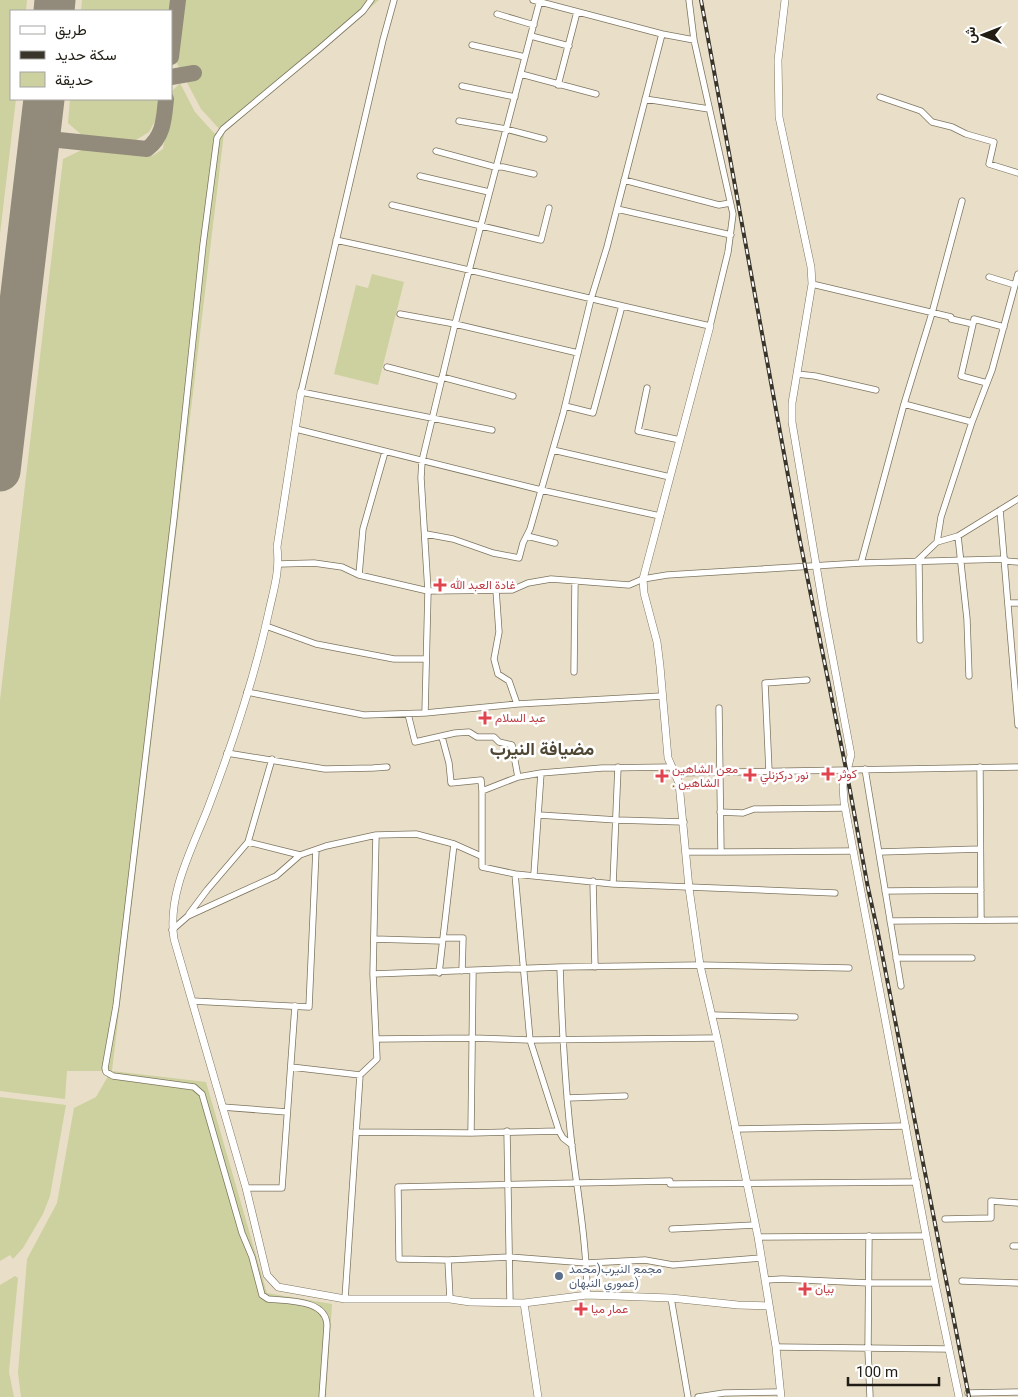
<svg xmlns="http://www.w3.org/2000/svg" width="1018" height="1397" font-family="Roboto,Vazirmatn,sans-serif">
	<rect width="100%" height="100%" fill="#e9dfc8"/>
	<path fill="#ccd19f" d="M 0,0 L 27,0 L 26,11 L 11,11 L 11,99 L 16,99 L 0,234 Z
		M 82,0 L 172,0 L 171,11 L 81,11 Z
		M 182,0 L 379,0 L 224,133 L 112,1071 L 206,1082 L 267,1293 L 332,1304 L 326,1397 L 21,1397 L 18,1373 L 27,1259 L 57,1203 L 74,1108 L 96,1097 L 111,1071 L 67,1071 L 65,1099 L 0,1091 L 0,700 L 63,159 L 86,148 L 152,156 L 163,149 L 171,92 L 180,83 L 195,112 L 214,133 L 223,133 L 201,109 L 175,60 Z
		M 70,99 L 161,99 L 159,114 L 149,132 L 131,143 L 85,138 L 68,123 Z
		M 372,274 L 404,282 L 378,385 L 334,374 L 356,285 L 368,288 Z
		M 0,1097 L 66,1105 L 50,1196 L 43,1214 L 23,1248 L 13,1259 L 10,1255 L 0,1261 Z
		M 15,1276 L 18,1278 L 9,1372 L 14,1397 L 0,1397 L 0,1285 Z"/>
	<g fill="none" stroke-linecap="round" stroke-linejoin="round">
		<path stroke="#928a7a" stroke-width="16" d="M 171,57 L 178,0
			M 171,77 L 194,73
			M 39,138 L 147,149 C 164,136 164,118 166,99"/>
		<path stroke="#928a7a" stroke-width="41" d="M 54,11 L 55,0
			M 0,471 L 44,99"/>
		<defs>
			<path id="minor" d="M 394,0 L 383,40 L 301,392 L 492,430
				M 533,0 L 662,34
				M 497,14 L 534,25
				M 531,36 L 569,46
				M 472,45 L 525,57
				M 521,74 L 596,94
				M 558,85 L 577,12
				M 462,86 L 515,97
				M 880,97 L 921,111 L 932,122 L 952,127 L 966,134 L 994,142 L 989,164 L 1018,173
				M 645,99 L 709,109
				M 459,121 L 506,129 L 544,139
				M 436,151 L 495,167 L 503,167 L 534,174
				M 420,176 L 489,192
				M 624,180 L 719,205 L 730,203
				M 392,205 L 541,240 L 549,208
				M 617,209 L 731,235
				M 336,240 C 461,267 585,298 710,326 L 728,252 L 733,214 L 694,40 L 689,0
				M 989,277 L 1015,285
				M 812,284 L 951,317 L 951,319 L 973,324 L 974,319 L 1004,327
				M 400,314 L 455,324 L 578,353
				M 973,324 L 961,376 L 987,383
				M 387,367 L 441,381
				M 797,374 L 815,376 L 876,390
				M 442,377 L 513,396
				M 647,388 L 638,431 L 680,440
				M 904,404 L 972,422
				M 565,406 L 593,413 L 622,306
				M 296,429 L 541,490 L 660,516
				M 553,450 L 670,477
				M 1000,510 L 1018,725
				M 426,534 L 453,539 L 493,553 L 519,558 L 523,543 L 530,529 L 563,414 L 591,299 L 607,247 L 662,34 L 694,40
				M 527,536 L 555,543
				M 958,536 L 967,619 L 969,676
				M 937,542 L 958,536 L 1018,499
				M 917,561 L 937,542 L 941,517 L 972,422 L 992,370 L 1018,274
				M 919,561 L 920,640
				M 1005,561 L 1018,562
				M 861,563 L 904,404 L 932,313 L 962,201
				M 279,564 L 314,563 L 342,567 L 359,575 L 428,591 L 512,590 L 528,583 L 551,579 L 629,585 L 643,579 L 667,575 L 861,563 L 1005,559
				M 359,575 L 363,529 L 385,452
				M 496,590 L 499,632 L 494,659 L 498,674 L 509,681 L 517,704
				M 1008,603 L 1018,603
				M 266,626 L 316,644 L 394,659 L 426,659
				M 574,672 L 575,581
				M 247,692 L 364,715 L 425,713 L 517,704 L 662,696
				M 425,713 L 428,591 L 421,478 L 422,461 L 455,324 L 540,0
				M 408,714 L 415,742 L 455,733 L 469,732 L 477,737 L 494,737 L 499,742 L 512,745 L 518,777
				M 442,737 L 449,763 L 451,783 L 481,780 L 482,791 L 482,867 L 515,874 L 613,884 L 835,893
				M 227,753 L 325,769 L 373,768 L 387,767
				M 980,767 L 981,919
				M 865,769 L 901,986
				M 769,771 L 765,683 L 807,680
				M 675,773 L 1018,767
				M 482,791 L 518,777 L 541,773 L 602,768 L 672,767
				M 720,812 L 743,813 L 754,809 L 845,808
				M 539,815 L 617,820 L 684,822
				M 248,842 L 300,855
				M 687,852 L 721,852 L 719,708
				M 721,852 L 853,851
				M 879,852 L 980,849
				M 515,874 L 530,1040 L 559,1131 L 563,1138 L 572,1145
				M 534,874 L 541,773
				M 593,881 L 595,967
				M 613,884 L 618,767
				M 885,891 L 981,890
				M 189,914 L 207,890 L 248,842 L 272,759
				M 890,921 L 1018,920
				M 172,930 L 188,916 L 276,876 L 300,855 L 326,846 L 376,835 L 416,834 L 454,844 L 481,856
				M 443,938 L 463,938 L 462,971
				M 374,939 L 442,941
				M 896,958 L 972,958
				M 560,967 C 562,1027 565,1087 572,1147 C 578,1196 587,1245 587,1295
				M 439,973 L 454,844
				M 373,974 L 560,967 L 700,965 L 849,968
				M 192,1001 L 309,1007 L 316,850
				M 712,1015 L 795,1017
				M 376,1039 L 472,1038 L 530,1040 L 717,1038
				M 291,1067 L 360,1075
				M 567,1098 L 625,1096
				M 222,1107 L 287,1112
				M 735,1129 L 906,1126
				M 507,1131 L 510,1302
				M 356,1132 L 471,1133 L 559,1131
				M 471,1133 L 473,971
				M 670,1181 L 398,1187 L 399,1259 L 448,1260 L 509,1257 L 587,1263 L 645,1260 L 673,1265 L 761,1258
				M 670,1184 L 917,1182
				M 246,1188 L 282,1188 L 295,1006
				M 945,1219 L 991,1218 L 991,1201 L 1018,1203
				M 672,1229 L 755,1225
				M 869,1236 L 868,1349 L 870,1397
				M 758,1237 L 926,1236
				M 1013,1246 L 1018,1246
				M 448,1260 L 450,1299
				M 766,1280 L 782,1279 L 869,1283 L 935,1283
				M 962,1281 L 1018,1283
				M 671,1298 L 688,1397
				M 345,1299 L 360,1075 L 377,1059 L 373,974 L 376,835
				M 776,1347 L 949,1349
				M 968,1393 L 1018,1392
				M 322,1397 L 327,1326 C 327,1299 287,1301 268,1299 L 262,1295 L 252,1257 L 242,1233 L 202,1094 L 194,1087 L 113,1076 L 106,1072 L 105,1068 L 116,1006 L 174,518 L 203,245 L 217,138 L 223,129 L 319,49 L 363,11 L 371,0
				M 698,1397 L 724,1393 L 779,1392"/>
			<path id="tertiary" d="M 785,0 L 778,60 L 779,117 L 811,267 L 812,284 L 792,403 L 792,422 L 824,612 L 851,755 L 843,786 L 844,802 L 935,1283 L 959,1397
				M 710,326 L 643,579 L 644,593 L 657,642 L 660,666 L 668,758 L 679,783 L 689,888 L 700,965 L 717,1038 L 758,1237 L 776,1347 L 781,1397
				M 301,392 L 277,547 C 280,571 274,588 269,611 C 255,676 232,745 208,808 C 192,849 167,894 174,939 L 246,1188 L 267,1275 L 278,1287 L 345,1299 L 450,1299 L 470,1302 L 524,1303 L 587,1295 L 671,1298 L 738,1305 L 769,1306
				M 524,1303 L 538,1397"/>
		</defs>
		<use href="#minor" stroke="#7e7560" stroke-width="7"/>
		<use href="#tertiary" stroke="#7e7560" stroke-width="8"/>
		<use href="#minor" stroke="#fff" stroke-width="5.5"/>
		<use href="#tertiary" stroke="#fff" stroke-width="7"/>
		<defs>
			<path id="rail" d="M 701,0 L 800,541 L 846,769 L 868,888 L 878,933 L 969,1397"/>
		</defs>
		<use href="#rail" stroke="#3a352b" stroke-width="4"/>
		<use href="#rail" stroke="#fff" stroke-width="2" stroke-dasharray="5.5" stroke-linecap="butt"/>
	</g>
	<g fill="#e0444e" stroke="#fff" stroke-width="2">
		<path d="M437.5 577.5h5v5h5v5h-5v5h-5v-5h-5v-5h5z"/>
		<path d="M482.5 710.5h5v5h5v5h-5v5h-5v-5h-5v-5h5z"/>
		<path d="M825.5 766.5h5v5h5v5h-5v5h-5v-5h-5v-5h5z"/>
		<path d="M747.5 767.5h5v5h5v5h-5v5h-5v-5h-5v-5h5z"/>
		<path d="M659.5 768.5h5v5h5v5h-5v5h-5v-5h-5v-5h5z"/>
		<path d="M802.5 1281.5h5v5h5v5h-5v5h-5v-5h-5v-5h5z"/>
		<path d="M578.5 1301.5h5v5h5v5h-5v5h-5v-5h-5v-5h5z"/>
	</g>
	<circle fill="#5c6f8a" stroke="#fff" stroke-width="2" cx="559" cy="1276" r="5"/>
	<g text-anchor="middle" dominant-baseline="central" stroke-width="5" stroke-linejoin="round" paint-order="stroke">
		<g font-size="12" fill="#be3a42" stroke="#fff" text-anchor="start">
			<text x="450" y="585">غادة العبد الله</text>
			<text x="495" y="718">عبد السلام</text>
			<text x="672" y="769">معن الشاهين<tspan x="672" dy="14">. الشاهين</tspan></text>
			<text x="838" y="774">كوثر</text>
			<text x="760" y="775">نور دركزنلي</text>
			<text x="815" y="1289">بيان</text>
			<text x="591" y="1309">عمار ميا</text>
		</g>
		<g font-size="12" fill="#4e5e75" stroke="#fff" text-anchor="start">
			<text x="569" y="1269">مجمع النيرب(محمد<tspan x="569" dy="14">عموري النبهان)</tspan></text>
		</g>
		<g font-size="18" font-weight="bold" fill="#4f4734" stroke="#fff">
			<text x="542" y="748">مضيافة النيرب</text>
		</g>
	</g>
	<rect x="10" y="10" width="162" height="90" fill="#ffffff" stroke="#a6a5a1"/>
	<rect x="20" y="26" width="25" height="8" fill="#ffffff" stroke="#a6a5a1"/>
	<text x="55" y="35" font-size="15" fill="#211d15">طريق</text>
	<rect x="20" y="51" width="25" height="8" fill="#3a352b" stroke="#a6a5a1"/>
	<text x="55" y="60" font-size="15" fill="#211d15">سكة حديد</text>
	<rect x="20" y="72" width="25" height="15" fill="#ccd19f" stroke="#a6a5a1"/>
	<text x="55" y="85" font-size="15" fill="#211d15">حديقة</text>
	<g transform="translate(983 35) rotate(270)" stroke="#ffffff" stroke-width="4" paint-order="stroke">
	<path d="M0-4L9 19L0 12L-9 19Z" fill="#211d15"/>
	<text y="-8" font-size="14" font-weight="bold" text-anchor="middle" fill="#211d15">ش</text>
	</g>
	<path d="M848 1377v8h91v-8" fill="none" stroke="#211d15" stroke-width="2.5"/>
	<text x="856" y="1377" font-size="15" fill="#211d15" stroke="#ffffff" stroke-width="4" paint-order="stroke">100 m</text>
</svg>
